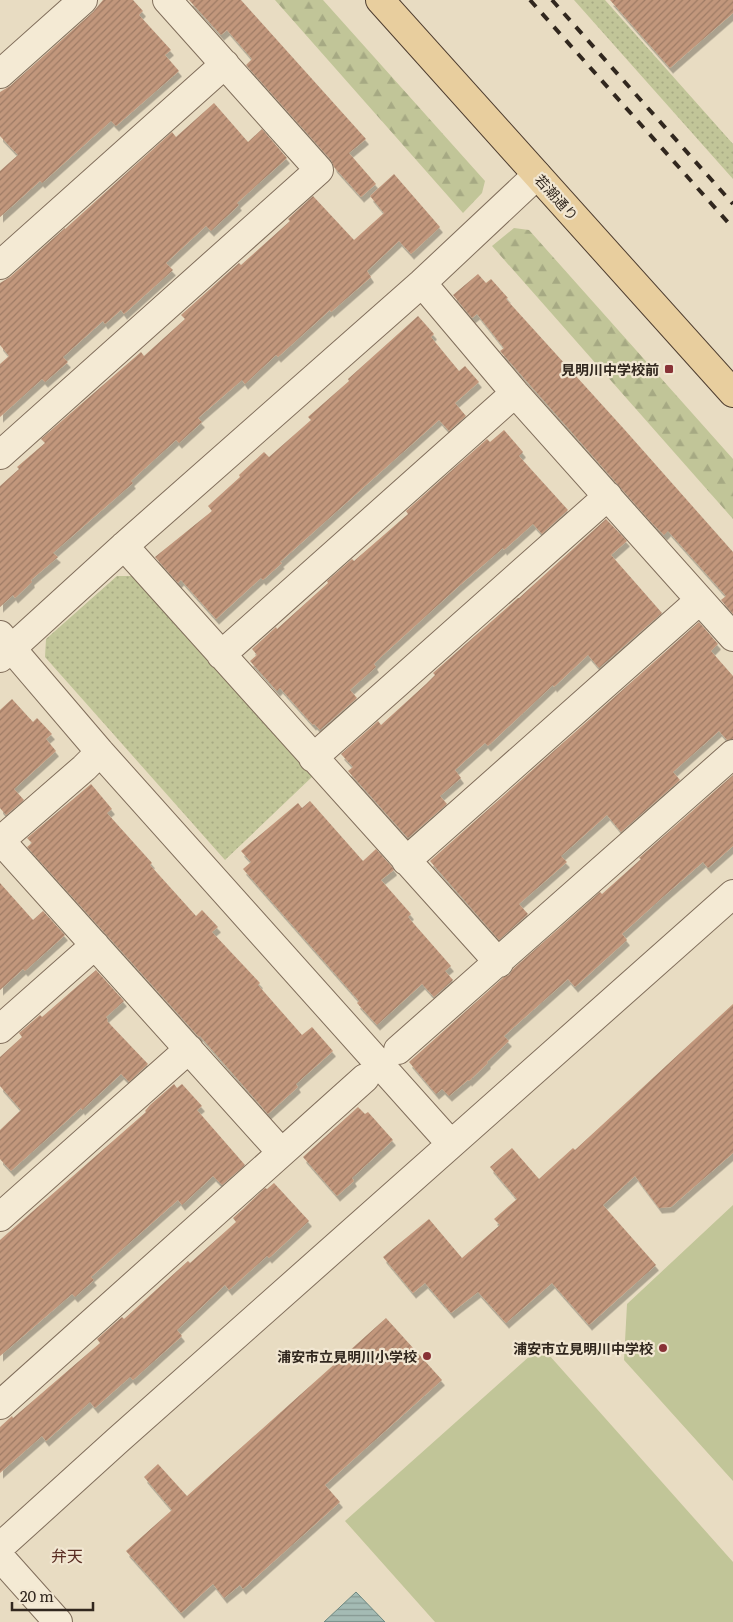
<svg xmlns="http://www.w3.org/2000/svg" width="733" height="1622" font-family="Literata,'Noto Sans JP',serif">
	<defs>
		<pattern id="grass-dots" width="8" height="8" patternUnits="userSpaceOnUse" patternTransform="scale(1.25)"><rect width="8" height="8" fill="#c1c598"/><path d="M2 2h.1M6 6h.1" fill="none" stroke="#a6a983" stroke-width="1.8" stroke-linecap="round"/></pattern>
		<pattern id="forest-firs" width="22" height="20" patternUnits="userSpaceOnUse" patternTransform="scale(1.25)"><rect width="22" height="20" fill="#c1c598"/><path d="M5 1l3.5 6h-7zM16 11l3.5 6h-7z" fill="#a6a983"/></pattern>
		<pattern id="water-rules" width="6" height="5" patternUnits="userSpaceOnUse" patternTransform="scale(1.25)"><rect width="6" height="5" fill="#a4bbb4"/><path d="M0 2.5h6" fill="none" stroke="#869892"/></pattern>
		<pattern id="building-hatch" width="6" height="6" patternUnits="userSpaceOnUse" patternTransform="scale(1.25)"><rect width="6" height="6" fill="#c2977c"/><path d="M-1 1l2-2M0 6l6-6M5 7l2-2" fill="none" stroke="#9e7b65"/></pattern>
		<filter id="shadow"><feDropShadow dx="3" dy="5.5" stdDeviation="0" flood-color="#0004"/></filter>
	</defs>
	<rect width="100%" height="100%" fill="#e8dcc2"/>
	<path fill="url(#grass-dots)" d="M 574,0 L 605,0 L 733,144 L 733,179 Z
		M 117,576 L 135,576 L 313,776 L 225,860 L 45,657 L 46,639 Z"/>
	<path fill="url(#forest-firs)" d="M 275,0 L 323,0 L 485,181 L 482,193 L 463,213 Z
		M 514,228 L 529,230 L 733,459 L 733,519 L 492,246 Z"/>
	<path fill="#c1c598" d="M 733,1205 L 733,1481 L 624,1360 L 627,1304 Z
		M 541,1346 L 733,1562 L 733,1622 L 435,1622 L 345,1521 Z"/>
	<path fill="url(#water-rules)" stroke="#6c8880" d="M 356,1592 L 385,1622 L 324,1622 Z"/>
	<path fill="url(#building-hatch)" filter="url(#shadow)" d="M 103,0 L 133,0 L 143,11 L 139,15 L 171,50 L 165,55 L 179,71 L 116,126 L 111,121 L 42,183 L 40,181 L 0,217 L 0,171 L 18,155 L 0,136 L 0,92 L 10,86 L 93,12 Z
		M 189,0 L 241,0 L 366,139 L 349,153 L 376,184 L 361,197 L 334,167 L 331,160 L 246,65 L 252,59 L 227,30 L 221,35 Z
		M 610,0 L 733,0 L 733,13 L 670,68 Z
		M 214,103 L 248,142 L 262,129 L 287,158 L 237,203 L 239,205 L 211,231 L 206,226 L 166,263 L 173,270 L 124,314 L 121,310 L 105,324 L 103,321 L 63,357 L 68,362 L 45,382 L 42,379 L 0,417 L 0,364 L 9,356 L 0,345 L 0,283 L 10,277 L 65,228 L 65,229 L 172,132 L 176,137 Z
		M 394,174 L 440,227 L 411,254 L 399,241 L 367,271 L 371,277 L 331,312 L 330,310 L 278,357 L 276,355 L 245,384 L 242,380 L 198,418 L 202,422 L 179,443 L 176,440 L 131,481 L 133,483 L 53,553 L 58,557 L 31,580 L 32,582 L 15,598 L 13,595 L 0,607 L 0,486 L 19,469 L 17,467 L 45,443 L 41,439 L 141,352 L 144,356 L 185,319 L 181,315 L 239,263 L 241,265 L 290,221 L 288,219 L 313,196 L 354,240 L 384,213 L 370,196 Z
		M 478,274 L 486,283 L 491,279 L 508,298 L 506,299 L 624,429 L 733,552 L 733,614 L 721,600 L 726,596 L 668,531 L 664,535 L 650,521 L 500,351 L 504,348 L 477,314 L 472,318 L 453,295 Z
		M 418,316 L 434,334 L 431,337 L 459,371 L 465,366 L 479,382 L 455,403 L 466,416 L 449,431 L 439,420 L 280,562 L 282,563 L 263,580 L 261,578 L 216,619 L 181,580 L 178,583 L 155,557 L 212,511 L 208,506 L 240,477 L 239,475 L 264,452 L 269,457 L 311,420 L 308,417 L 349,381 L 348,379 Z
		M 504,430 L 523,452 L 519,456 L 568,510 L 542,534 L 533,524 L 504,550 L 503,548 L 460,585 L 383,655 L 374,664 L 376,667 L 350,690 L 357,698 L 320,730 L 314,724 L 313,725 L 280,688 L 277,691 L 250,661 L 257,655 L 252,649 L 276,627 L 277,629 L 328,583 L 327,581 L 352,559 L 354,561 L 408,514 L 406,511 L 487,439 L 490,442 Z
		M 606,519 L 627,541 L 611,555 L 662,613 L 599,668 L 588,655 L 554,687 L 553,685 L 488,746 L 485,743 L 455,770 L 461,778 L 440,796 L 447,804 L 408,838 L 348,771 L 353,767 L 341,754 L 378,721 L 381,725 L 426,684 L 435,675 L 433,673 L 518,598 L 519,598 Z
		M 699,622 L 718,644 L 711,651 L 733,676 L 733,739 L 727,740 L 719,731 L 673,772 L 680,780 L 621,832 L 607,815 L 561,856 L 567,862 L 519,904 L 528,914 L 499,940 L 430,861 Z
		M 12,699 L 33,722 L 37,718 L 52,734 L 46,739 L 56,751 L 14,789 L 24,800 L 6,815 L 0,808 L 0,710 Z
		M 733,775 L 733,846 L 708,868 L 703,862 L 664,896 L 622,934 L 627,940 L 575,987 L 568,979 L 504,1036 L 509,1041 L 487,1062 L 488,1063 L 469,1081 L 468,1080 L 449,1096 L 442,1089 L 436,1094 L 409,1062 L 504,977 L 509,975 L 513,969 L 600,892 L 602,894 L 641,859 L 639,858 Z
		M 91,784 L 112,809 L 107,813 L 152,863 L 150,865 L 196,916 L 202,910 L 218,927 L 212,932 L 260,983 L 258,985 L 302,1035 L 312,1027 L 333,1051 L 296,1084 L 298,1087 L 268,1114 L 200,1036 L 199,1037 L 27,847 L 32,843 L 27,838 Z
		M 310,801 L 363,861 L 376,849 L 393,868 L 394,870 L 381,880 L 411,914 L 408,917 L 451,966 L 445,971 L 453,980 L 434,997 L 422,984 L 377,1025 L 357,1003 L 359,1001 L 243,869 L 251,862 L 241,851 L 298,803 L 302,808 Z
		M 0,883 L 33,920 L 43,911 L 65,935 L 25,971 L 23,969 L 0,990 Z
		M 96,970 L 124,1001 L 106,1017 L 108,1020 L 107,1021 L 148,1064 L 129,1082 L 121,1074 L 82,1110 L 81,1108 L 11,1171 L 0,1159 L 0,1130 L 21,1110 L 0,1086 L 0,1057 L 22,1037 L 19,1033 L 40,1015 L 42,1017 Z
		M 733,1004 L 733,1153 L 671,1207 L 659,1208 L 635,1176 L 603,1205 L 656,1265 L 589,1325 L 552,1283 L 506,1323 L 478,1292 L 451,1313 L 425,1283 L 413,1293 L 383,1257 L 429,1219 L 462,1258 L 500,1225 L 494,1219 L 517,1199 L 490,1167 L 512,1148 L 539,1179 L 573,1148 L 575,1150 Z
		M 174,1084 L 177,1088 L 182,1084 L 202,1106 L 197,1110 L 245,1165 L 222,1185 L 213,1176 L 182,1205 L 178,1200 L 91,1277 L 94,1280 L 75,1297 L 72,1294 L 0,1356 L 0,1240 L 146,1112 L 145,1111 L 150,1105 Z
		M 358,1107 L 365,1114 L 368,1112 L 393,1140 L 352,1178 L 354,1181 L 337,1196 L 303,1157 Z
		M 274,1183 L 309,1221 L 269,1258 L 267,1256 L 229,1290 L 225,1285 L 177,1330 L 182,1336 L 133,1380 L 130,1377 L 95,1408 L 90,1402 L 46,1441 L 42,1436 L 0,1473 L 0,1427 L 12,1416 L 13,1418 L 100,1343 L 97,1339 L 122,1317 L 124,1319 L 188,1261 L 190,1263 L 236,1222 L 233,1218 L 243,1209 L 265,1188 L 267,1189 Z
		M 386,1318 L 442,1380 L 325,1485 L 340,1502 L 243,1589 L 240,1585 L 224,1598 L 213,1584 L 181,1613 L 126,1551 L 172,1510 L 144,1477 L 158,1464 L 187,1496 Z"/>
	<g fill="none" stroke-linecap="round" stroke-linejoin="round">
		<defs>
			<path id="minor" d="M 0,74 L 83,0
				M 0,265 L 225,64
				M 422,283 L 515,393 L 733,637
				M 0,455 L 319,170 L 167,0
				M 124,546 L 499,963
				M 0,635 L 100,752 L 451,1144
				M 221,655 L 515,393
				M 0,658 L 12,648 L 124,546 L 422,283 L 537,175
				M 313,758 L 608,496
				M 0,841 L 84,768 L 100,752
				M 1,841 L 281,1152
				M 406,861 L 700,600
				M 0,1029 L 95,945
				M 398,1050 L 733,754
				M 0,1217 L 189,1049
				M 0,1405 L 365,1078
				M 0,1547 L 118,1440 L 733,894
				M 0,1557 L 58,1622"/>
			<path id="major" d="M 380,0 L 733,393"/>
		</defs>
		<use href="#minor" stroke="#806e5b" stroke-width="30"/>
		<use href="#major" stroke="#4e3d2f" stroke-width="30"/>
		<use href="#minor" stroke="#f4ead4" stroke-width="28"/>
		<use href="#major" stroke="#e8ce9e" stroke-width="28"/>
		<path stroke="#31271e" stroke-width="4" stroke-dasharray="9 9" stroke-linecap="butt" d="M 530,0 L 733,228
			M 552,0 L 733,204"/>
	</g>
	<g fill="#883236" stroke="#f1e6d1" stroke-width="2">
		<rect x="664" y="364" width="10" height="10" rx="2.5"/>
		<circle cx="663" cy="1348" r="5"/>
		<circle cx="427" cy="1356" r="5"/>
	</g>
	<g text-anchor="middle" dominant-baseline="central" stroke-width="4.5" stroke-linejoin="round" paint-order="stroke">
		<g font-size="14" fill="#31271e" stroke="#f1e6d1">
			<text transform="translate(557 197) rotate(48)">若潮通り</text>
		</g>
		<g font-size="14" font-weight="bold" fill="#31271e" stroke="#f1e6d1" text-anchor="end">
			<text x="659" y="369">見明川中学校前</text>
			<text x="653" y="1348">浦安市立見明川中学校</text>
			<text x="417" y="1356">浦安市立見明川小学校</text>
		</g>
		<g font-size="16" fill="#592c22" stroke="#f1e6d1">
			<text x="67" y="1555">弁天</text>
		</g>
	</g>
	<path d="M12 1602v8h81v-8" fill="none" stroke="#31271e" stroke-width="2.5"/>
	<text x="20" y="1602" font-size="15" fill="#31271e" stroke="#f1e6d1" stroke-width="4" paint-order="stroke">20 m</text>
</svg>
